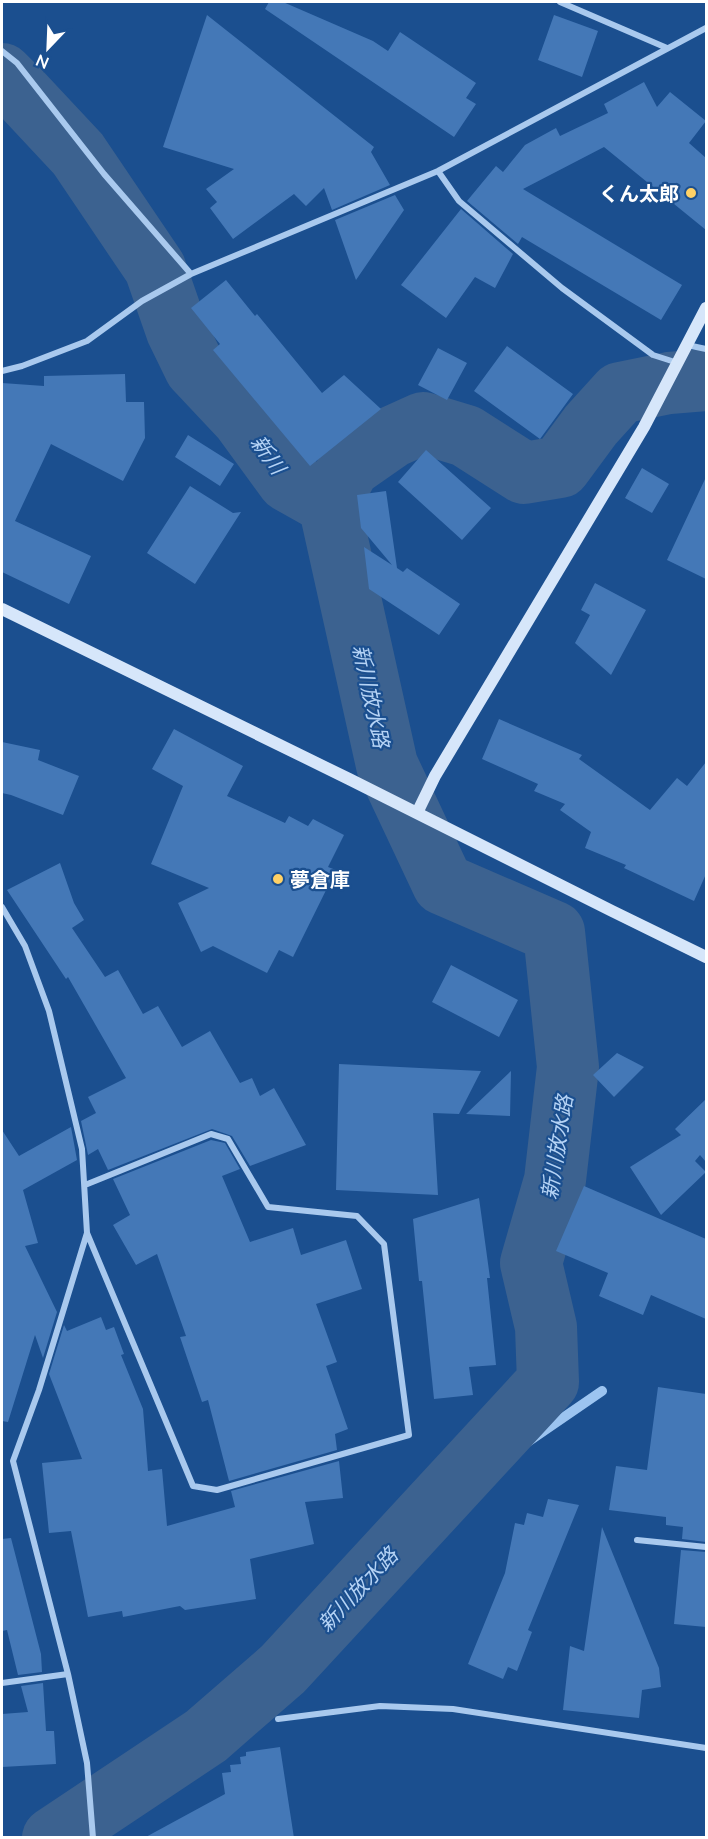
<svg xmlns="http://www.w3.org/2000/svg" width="708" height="1839" font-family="Lato,'Noto Sans JP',sans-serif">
	<rect width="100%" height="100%" fill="#1b4f8f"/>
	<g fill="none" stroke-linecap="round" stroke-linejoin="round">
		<path stroke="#9cc4f0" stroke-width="10" d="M 483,1451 L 516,1450 L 602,1391"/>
		<path stroke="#3c6290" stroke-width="62" d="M 2,74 L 20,92 L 78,154 L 155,268 L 177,331 L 195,368 L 242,418 L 288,481 L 329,504
			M 329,504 L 349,467 L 392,437 L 423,423 L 466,436 L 524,473 L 560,467 L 591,425 L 620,393 L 669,383 L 706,380
			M 53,1838 L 206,1736 L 283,1669 L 548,1382 L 546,1327 L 531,1263 L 555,1180 L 568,1067 L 554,932 L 443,884 L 387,765 L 329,504"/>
	</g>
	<path fill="#4478b7" d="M 269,2 L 283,2 L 373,41 L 388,51 L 400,32 L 476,83 L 466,98 L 476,104 L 454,137 L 265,9 Z
		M 207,15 L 374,147 L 371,152 L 390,185 L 332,210 L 324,188 L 306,206 L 294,194 L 233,239 L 210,208 L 217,202 L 206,189 L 234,169 L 163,147 Z
		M 554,15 L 598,31 L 582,77 L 538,60 Z
		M 644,82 L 657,107 L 670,92 L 706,121 L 689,143 L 706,158 L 706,230 L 604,147 L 523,189 L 682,285 L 661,320 L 522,237 L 518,244 L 467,201 L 496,166 L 503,172 L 525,145 L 556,128 L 560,136 L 608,113 L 604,104 Z
		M 395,195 L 404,210 L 356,280 L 335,220 Z
		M 461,209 L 513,254 L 495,288 L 475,277 L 446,318 L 401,285 Z
		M 226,280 L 255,316 L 257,314 L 322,393 L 344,375 L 381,409 L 310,466 L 213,350 L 220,344 L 191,308 Z
		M 507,346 L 573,394 L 540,439 L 474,391 Z
		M 438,348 L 467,363 L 447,400 L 418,385 Z
		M 125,374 L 126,402 L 144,402 L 145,438 L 123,481 L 51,444 L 15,521 L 91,556 L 69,604 L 2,572 L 2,383 L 44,386 L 44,376 Z
		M 188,435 L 234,464 L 220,486 L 175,457 Z
		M 426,450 L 491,508 L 462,540 L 398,482 Z
		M 642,468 L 669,484 L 652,513 L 625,498 Z
		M 706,477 L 706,579 L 667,560 Z
		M 190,486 L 233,513 L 241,512 L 195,584 L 147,553 Z
		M 386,491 L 397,568 L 403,572 L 407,568 L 460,604 L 439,635 L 369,589 L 364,547 L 392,565 L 361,528 L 357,495 Z
		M 595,583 L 646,610 L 611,675 L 575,643 L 590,615 L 581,610 Z
		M 499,719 L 582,755 L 579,759 L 650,810 L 677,778 L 687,786 L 706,762 L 706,874 L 694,901 L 624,868 L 626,865 L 585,848 L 591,832 L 560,810 L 565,804 L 534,791 L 538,784 L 482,759 Z
		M 174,729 L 243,766 L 227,796 L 285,823 L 289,816 L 308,826 L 313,819 L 344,835 L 328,867 L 336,870 L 293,957 L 279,950 L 267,973 L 213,946 L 201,952 L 178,903 L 209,888 L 151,864 L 183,786 L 152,769 Z
		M 2,742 L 40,750 L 38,760 L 79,776 L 63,815 L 11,795 L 2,793 Z
		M 60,863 L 74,903 L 84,920 L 72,928 L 105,977 L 118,970 L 143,1014 L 158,1006 L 182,1047 L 210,1031 L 240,1083 L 252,1078 L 260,1096 L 274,1088 L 306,1145 L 250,1166 L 232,1136 L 212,1129 L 108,1170 L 98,1149 L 88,1155 L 81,1121 L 96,1113 L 88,1097 L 126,1078 L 68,977 L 66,979 L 7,890 Z
		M 451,965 L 518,1000 L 499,1037 L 432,1002 Z
		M 617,1053 L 644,1067 L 614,1097 L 593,1075 Z
		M 339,1064 L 481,1071 L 459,1114 L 433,1113 L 438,1195 L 336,1190 Z
		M 511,1071 L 510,1116 L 466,1114 Z
		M 706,1099 L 706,1162 L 700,1155 L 695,1161 L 706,1172 L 661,1215 L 630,1167 L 681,1135 L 675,1129 Z
		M 71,1127 L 77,1160 L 23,1190 L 38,1243 L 25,1246 L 57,1312 L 43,1358 L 35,1335 L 8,1422 L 2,1421 L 2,1130 L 19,1156 Z
		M 211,1140 L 225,1143 L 240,1169 L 222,1176 L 250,1242 L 293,1228 L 301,1255 L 346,1240 L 362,1289 L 316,1304 L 337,1362 L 326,1366 L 348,1429 L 335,1434 L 337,1450 L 229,1481 L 208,1400 L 202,1402 L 180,1337 L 186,1336 L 157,1254 L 136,1265 L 113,1225 L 130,1215 L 113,1179 Z
		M 584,1186 L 706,1239 L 706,1319 L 651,1295 L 643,1315 L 599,1296 L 608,1273 L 556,1251 Z
		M 479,1198 L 490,1278 L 487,1278 L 496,1365 L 469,1367 L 473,1395 L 434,1399 L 422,1281 L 419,1281 L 413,1219 Z
		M 101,1317 L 106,1330 L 114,1327 L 124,1354 L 121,1355 L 143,1409 L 148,1471 L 162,1469 L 167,1526 L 235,1507 L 231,1491 L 339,1461 L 343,1498 L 305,1502 L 314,1544 L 250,1559 L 256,1599 L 185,1610 L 180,1606 L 123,1617 L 122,1611 L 88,1617 L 71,1531 L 49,1533 L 42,1463 L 82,1459 L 49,1374 L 64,1325 L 67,1331 Z
		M 658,1387 L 706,1394 L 706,1542 L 682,1539 L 683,1527 L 666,1525 L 666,1517 L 609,1510 L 616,1466 L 647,1470 Z
		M 548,1499 L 579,1505 L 528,1630 L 532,1632 L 517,1671 L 508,1667 L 503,1679 L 468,1664 L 505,1573 L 515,1523 L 524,1525 L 527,1513 L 543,1517 Z
		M 602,1527 L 659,1668 L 661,1687 L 642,1690 L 639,1718 L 563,1710 L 570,1646 L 584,1651 Z
		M 11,1538 L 41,1654 L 42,1672 L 18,1675 L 7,1630 L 2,1631 L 2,1539 Z
		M 681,1550 L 706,1552 L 706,1627 L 674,1624 Z
		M 43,1683 L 46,1731 L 54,1731 L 56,1764 L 2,1767 L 2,1714 L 28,1712 L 21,1686 Z
		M 280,1747 L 294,1838 L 144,1838 L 225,1794 L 222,1773 L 231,1772 L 230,1765 L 241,1764 L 240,1757 L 246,1756 L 246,1752 Z"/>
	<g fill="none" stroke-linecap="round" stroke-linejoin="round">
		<path stroke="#a9c9ee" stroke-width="6" d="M 560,2 L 667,48
			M 2,51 L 17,63 L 104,174 L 191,274
			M 438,171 L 459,201 L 562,288 L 653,355 L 678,363
			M 687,345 L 706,349
			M 2,371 L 22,366 L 87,341 L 142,301 L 191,274 L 438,171 L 706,28
			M 2,907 L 25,946 L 49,1011 L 82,1149 L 87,1233 L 39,1390 L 13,1461 L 68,1674 L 87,1763 L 93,1838
			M 85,1185 L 211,1134 L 228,1139 L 268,1207 L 357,1216 L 384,1244 L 409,1435 L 217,1490 L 193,1486 L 87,1233
			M 637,1540 L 706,1547
			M 2,1683 L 68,1674
			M 278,1719 L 380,1706 L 453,1709 L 706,1748"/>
		<path stroke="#d6e6fa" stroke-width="12" d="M 2,609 L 349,779 L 612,911 L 706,957
			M 417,813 L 435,776 L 644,427 L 706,308"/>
	</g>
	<g fill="#ffd166" stroke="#1b4f8f" stroke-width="2">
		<circle cx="691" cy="193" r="6"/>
		<circle cx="278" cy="879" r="6"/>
	</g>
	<g text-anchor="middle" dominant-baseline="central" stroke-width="4.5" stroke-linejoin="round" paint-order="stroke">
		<g font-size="20" font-weight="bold" fill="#fff" stroke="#1b4f8f" text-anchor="end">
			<text x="679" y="193">くん太郎</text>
			<text x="290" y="879" text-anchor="start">夢倉庫</text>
		</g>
		<g font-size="21" font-style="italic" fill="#b5d3f5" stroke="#1b4f8f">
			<text transform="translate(269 454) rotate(54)">新川</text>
			<text transform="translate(372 696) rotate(78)">新川放水路</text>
			<text transform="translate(556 1147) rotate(-81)">新川放水路</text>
			<text transform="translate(357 1589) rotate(-47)">新川放水路</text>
		</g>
	</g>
	<rect width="708" height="1839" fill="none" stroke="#ffffff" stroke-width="6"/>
	<g transform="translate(48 48) rotate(203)" stroke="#1b4f8f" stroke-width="4.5" paint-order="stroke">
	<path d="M0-4.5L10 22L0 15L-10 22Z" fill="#ffffff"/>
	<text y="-9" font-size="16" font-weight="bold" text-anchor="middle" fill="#ffffff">N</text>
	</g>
</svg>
